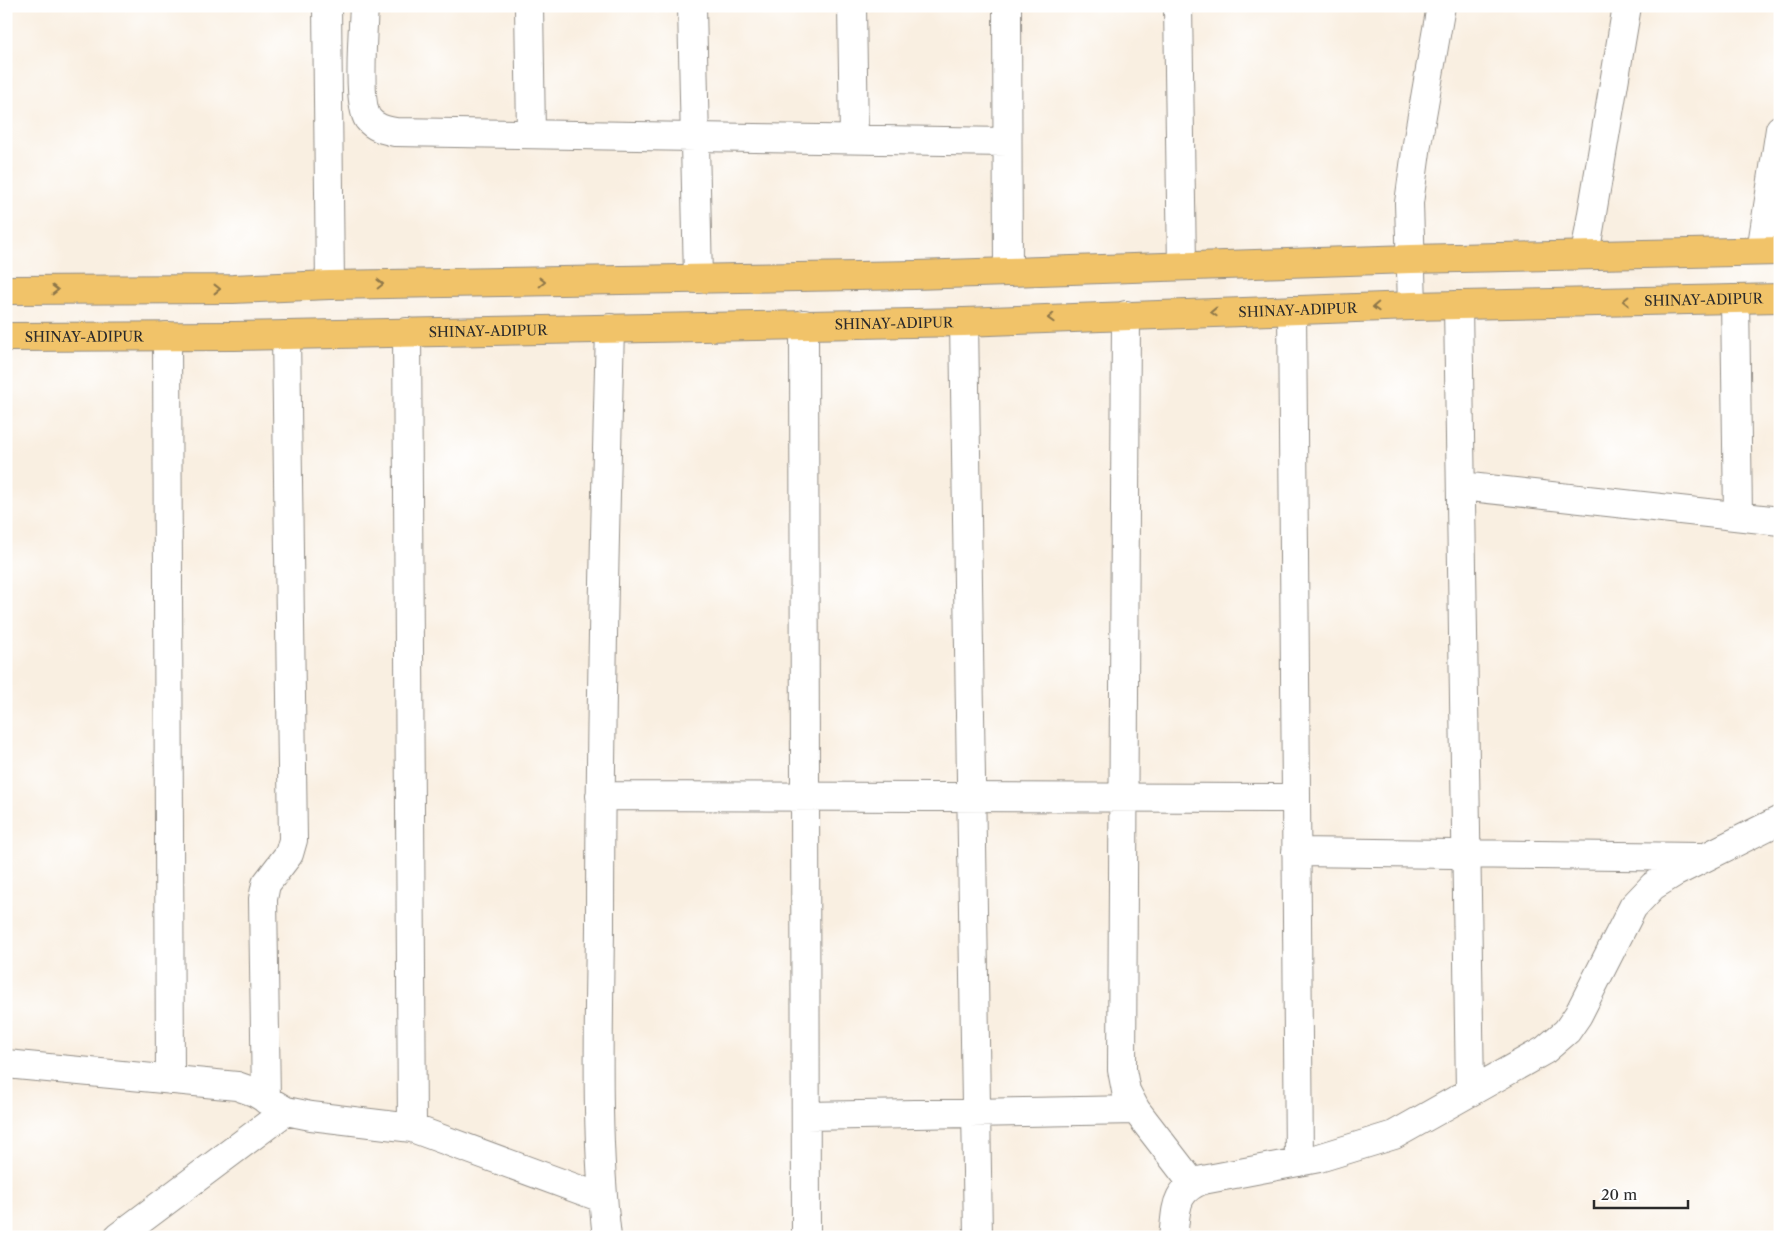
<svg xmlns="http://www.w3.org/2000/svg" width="1786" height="1243" font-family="'Libre Caslon Text',serif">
	<rect width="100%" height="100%" fill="#fff"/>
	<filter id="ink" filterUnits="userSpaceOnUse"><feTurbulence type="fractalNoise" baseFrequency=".02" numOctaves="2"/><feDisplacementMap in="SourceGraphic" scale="10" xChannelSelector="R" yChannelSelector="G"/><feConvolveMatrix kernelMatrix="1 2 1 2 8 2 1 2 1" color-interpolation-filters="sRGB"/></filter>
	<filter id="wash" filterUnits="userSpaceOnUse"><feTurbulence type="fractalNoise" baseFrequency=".0096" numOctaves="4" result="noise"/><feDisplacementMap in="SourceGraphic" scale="20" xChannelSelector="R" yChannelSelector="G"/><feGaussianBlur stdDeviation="1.12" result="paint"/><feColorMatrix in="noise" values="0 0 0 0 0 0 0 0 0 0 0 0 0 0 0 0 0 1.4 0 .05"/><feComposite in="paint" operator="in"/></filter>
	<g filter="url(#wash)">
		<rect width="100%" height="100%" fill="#f9efe1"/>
	</g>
	<g filter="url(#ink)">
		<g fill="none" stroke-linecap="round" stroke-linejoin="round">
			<defs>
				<path id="minor" d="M 327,6 L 330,285
					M 364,6 C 363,29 357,103 368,119 C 375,128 385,130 395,132 L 1007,142
					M 529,6 L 531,134
					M 692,6 L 698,279
					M 852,6 L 854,139
					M 1007,6 L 1008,272
					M 1178,6 L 1182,266
					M 1761,251 L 1780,129
					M 1585,255 L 1627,6
					M 1735,299 L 1738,516
					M 1458,305 L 1470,1092
					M 1412,306 L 1409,203 L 1417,144 L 1441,6
					M 1292,310 L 1299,1162
					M 1126,315 L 1122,1070 L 1126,1091 L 1136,1110 L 1193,1184
					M 964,322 L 978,1237
					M 804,324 L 806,1237
					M 407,332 L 412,1128
					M 167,336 L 170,1080
					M 1461,486 L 1780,521
					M 600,796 L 1296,798
					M 1296,852 L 1700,857
					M 6,1064 L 237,1086 L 254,1092 L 286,1111 L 311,1116 L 412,1128 L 602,1198
					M 266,1100 L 263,899 L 266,884 L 289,854 L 293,840 L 286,335
					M 806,1116 L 1136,1110
					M 118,1237 L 286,1111
					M 607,1237 C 595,1134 599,1030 600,927 C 600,727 605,528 610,328
					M 1173,1237 C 1177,1209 1173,1191 1203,1180 L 1319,1158 L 1394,1135 L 1545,1050 L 1567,1031 L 1578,1015 L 1633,907 L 1653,886 L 1674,873 L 1780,820"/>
				<g id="primary">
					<path d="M 6,290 L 233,289 L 330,285 L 915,275 L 1411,259 L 1780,251"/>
					<path id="s1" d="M 6,337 L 234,336 L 964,322 L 1412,306 L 1780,298"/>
				</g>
			</defs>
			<use href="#minor" stroke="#928d86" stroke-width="30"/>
			<use href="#primary" stroke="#928d86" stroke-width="30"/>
			<use href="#minor" stroke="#fff" stroke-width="28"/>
			<use href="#primary" stroke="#f1c369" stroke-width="28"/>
		</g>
		<defs><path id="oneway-chevron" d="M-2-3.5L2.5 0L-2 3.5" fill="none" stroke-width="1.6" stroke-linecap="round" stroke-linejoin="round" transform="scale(1.25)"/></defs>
		<g stroke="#8e774a">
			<use href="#oneway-chevron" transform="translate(542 282) rotate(-1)"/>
			<use href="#oneway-chevron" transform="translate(380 284) rotate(-1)"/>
			<use href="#oneway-chevron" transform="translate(217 289)"/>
			<use href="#oneway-chevron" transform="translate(55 290)"/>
			<use href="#oneway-chevron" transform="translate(1626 301) rotate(179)"/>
			<use href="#oneway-chevron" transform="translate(1376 307) rotate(178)"/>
			<use href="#oneway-chevron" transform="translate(1214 312) rotate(178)"/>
			<use href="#oneway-chevron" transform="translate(1051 318) rotate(178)"/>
		</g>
	</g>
	<g text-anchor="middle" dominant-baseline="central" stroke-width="4.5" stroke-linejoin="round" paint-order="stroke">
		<g font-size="14" fill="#2b2b2b" stroke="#fff">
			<text stroke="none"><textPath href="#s1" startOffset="1698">SHINAY-ADIPUR</textPath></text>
			<text stroke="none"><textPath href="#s1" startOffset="1292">SHINAY-ADIPUR</textPath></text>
			<text stroke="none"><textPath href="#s1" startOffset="888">SHINAY-ADIPUR</textPath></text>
			<text stroke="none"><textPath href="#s1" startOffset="482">SHINAY-ADIPUR</textPath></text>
			<text stroke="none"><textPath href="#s1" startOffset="78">SHINAY-ADIPUR</textPath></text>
		</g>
	</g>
	<rect width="1786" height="1243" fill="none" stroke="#fff" stroke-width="25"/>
	<path d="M1594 1200v8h94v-8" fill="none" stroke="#2b2b2b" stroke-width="2.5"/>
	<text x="1601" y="1200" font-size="15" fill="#2b2b2b" stroke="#ffffff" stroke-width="4" paint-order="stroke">20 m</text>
</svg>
